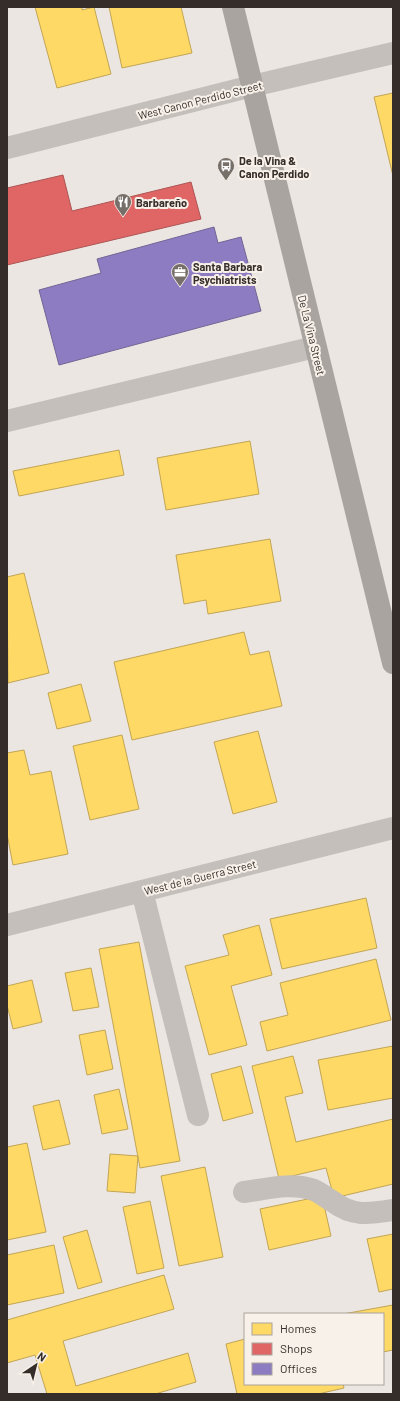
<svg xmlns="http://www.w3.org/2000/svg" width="400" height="1401" font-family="Barlow,sans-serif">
	<rect width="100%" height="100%" fill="#ebe6e1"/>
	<path fill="#ffd966" stroke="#c2a554" d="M 35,7 L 82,7 L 82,10 L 94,7 L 111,74 L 57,88 Z
		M 109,7 L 181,7 L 192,53 L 122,68 Z
		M 393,93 L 393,176 L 374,97 Z
		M 250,441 L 259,494 L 166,510 L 157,458 Z
		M 119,450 L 124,475 L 19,496 L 13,471 Z
		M 270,539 L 281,601 L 208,614 L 206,600 L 184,604 L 176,555 Z
		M 24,573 L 49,673 L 8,683 L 7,577 Z
		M 244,632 L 250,655 L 269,651 L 282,706 L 132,740 L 114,662 Z
		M 81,684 L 91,721 L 57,729 L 48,693 Z
		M 258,731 L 277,802 L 233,814 L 214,742 Z
		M 122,735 L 139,809 L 90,820 L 73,746 Z
		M 24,750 L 30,775 L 51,771 L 68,854 L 13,865 L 7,834 L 7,753 Z
		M 366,898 L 377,948 L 282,969 L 270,919 Z
		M 259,925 L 272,975 L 231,986 L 247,1045 L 209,1055 L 185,966 L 229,955 L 223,935 Z
		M 139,942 L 180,1161 L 140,1168 L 99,949 Z
		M 376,959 L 391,1020 L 267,1051 L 260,1022 L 288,1015 L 280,983 Z
		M 91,968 L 99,1007 L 73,1011 L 65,973 Z
		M 32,980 L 42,1022 L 13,1029 L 7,1005 L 7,986 Z
		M 105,1030 L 113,1069 L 87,1075 L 79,1035 Z
		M 393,1046 L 393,1098 L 328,1110 L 318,1060 Z
		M 293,1056 L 303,1093 L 285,1097 L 296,1142 L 393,1119 L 393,1184 L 334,1198 L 326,1168 L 279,1179 L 252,1066 Z
		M 241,1066 L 253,1113 L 223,1121 L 211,1074 Z
		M 119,1089 L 128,1129 L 102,1134 L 94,1095 Z
		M 59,1100 L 70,1144 L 43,1150 L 33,1106 Z
		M 27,1143 L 46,1232 L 7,1240 L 7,1147 Z
		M 110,1154 L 138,1156 L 135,1193 L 107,1191 Z
		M 205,1167 L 223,1257 L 179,1266 L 161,1176 Z
		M 322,1196 L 331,1236 L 269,1250 L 260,1209 Z
		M 150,1201 L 164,1268 L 137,1274 L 123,1207 Z
		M 87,1230 L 102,1282 L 78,1289 L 63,1237 Z
		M 393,1234 L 393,1289 L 379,1292 L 367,1239 Z
		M 54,1245 L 64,1293 L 7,1305 L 7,1255 Z
		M 164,1275 L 174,1309 L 63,1341 L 76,1386 L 188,1353 L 196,1382 L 155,1394 L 47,1394 L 35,1355 L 7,1363 L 7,1320 Z
		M 393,1305 L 393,1350 L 383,1352 L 383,1314 L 343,1314 Z
		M 245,1339 L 245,1384 L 343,1384 L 344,1388 L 318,1394 L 237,1394 L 226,1344 Z"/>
	<path fill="#e06666" stroke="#ad5554" d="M 63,175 L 72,211 L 191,182 L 201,219 L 7,265 L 7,188 Z"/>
	<path fill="#8e7cc3" stroke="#736495" d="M 214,227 L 218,243 L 241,237 L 261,311 L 59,365 L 39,290 L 101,273 L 97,259 Z"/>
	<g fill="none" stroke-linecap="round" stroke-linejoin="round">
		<path stroke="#c4bfbb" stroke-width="22" d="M 7,148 L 252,86 L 393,53
			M 7,421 L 315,347
			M 142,891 L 198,1115
			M 7,925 L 393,828
			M 244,1192 C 267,1189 291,1182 314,1190 C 321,1193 325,1197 332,1201 C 353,1217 369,1214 393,1210"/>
		<path stroke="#a9a4a0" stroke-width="22" d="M 233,7 L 393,663"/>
	</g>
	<defs>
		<symbol id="bus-pin" viewBox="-11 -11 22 30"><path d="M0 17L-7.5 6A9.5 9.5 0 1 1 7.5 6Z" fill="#756e69" stroke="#f7f1e9"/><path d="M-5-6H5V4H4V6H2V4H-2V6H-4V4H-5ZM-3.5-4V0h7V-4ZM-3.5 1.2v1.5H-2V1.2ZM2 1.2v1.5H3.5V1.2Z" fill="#fff"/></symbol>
		<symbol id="restaurant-pin" viewBox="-11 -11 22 30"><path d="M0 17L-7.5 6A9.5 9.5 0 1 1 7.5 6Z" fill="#756e69" stroke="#f7f1e9"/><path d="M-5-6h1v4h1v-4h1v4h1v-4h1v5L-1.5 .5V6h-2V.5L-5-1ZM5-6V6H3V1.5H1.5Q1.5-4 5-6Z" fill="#fff"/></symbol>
		<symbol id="office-pin" viewBox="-11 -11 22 30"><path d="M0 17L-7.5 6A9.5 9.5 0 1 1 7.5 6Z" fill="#756e69" stroke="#f7f1e9"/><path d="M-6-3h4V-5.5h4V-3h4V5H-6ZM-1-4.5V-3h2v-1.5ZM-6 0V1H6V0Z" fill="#fff"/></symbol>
	</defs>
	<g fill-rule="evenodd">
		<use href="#bus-pin" x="216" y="156" width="20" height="27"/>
		<use href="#restaurant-pin" x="113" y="192" width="20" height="27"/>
		<use href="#office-pin" x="170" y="262" width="20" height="27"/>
	</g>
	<g text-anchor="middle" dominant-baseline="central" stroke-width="4" stroke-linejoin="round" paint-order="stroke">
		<g font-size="11" fill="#352d29" stroke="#f7f1e9">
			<text transform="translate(200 100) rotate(-14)">West Canon Perdido Street</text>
			<text transform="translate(312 335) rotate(76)">De La Vina Street</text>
			<text transform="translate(200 877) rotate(-14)">West de la Guerra Street</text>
		</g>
		<g font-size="11" font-weight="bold" fill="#352d29" stroke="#f7f1e9" text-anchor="start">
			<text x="239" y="160">De la Vina &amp;<tspan x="239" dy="13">Canon Perdido</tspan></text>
			<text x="136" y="202">Barbareño</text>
			<text x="193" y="266">Santa Barbara<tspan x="193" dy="13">Psychiatrists</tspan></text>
		</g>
	</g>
	<rect width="400" height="1401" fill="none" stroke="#352d29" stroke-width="16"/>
	<rect x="244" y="1313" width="140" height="72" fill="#f7f1e9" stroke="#a9a39c"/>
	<rect x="252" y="1323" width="20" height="12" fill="#ffd966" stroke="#a9a39c"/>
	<text x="280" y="1333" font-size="12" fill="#352d29">Homes</text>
	<rect x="252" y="1343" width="20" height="12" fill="#e06666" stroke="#a9a39c"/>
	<text x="280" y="1353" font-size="12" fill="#352d29">Shops</text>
	<rect x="252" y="1363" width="20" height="12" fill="#8e7cc3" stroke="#a9a39c"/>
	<text x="280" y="1373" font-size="12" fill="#352d29">Offices</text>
	<g transform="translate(36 1365) rotate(35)" stroke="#f7f1e9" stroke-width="3" paint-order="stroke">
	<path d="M0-3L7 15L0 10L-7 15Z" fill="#352d29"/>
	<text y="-6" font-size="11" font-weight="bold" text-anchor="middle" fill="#352d29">N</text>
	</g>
</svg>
